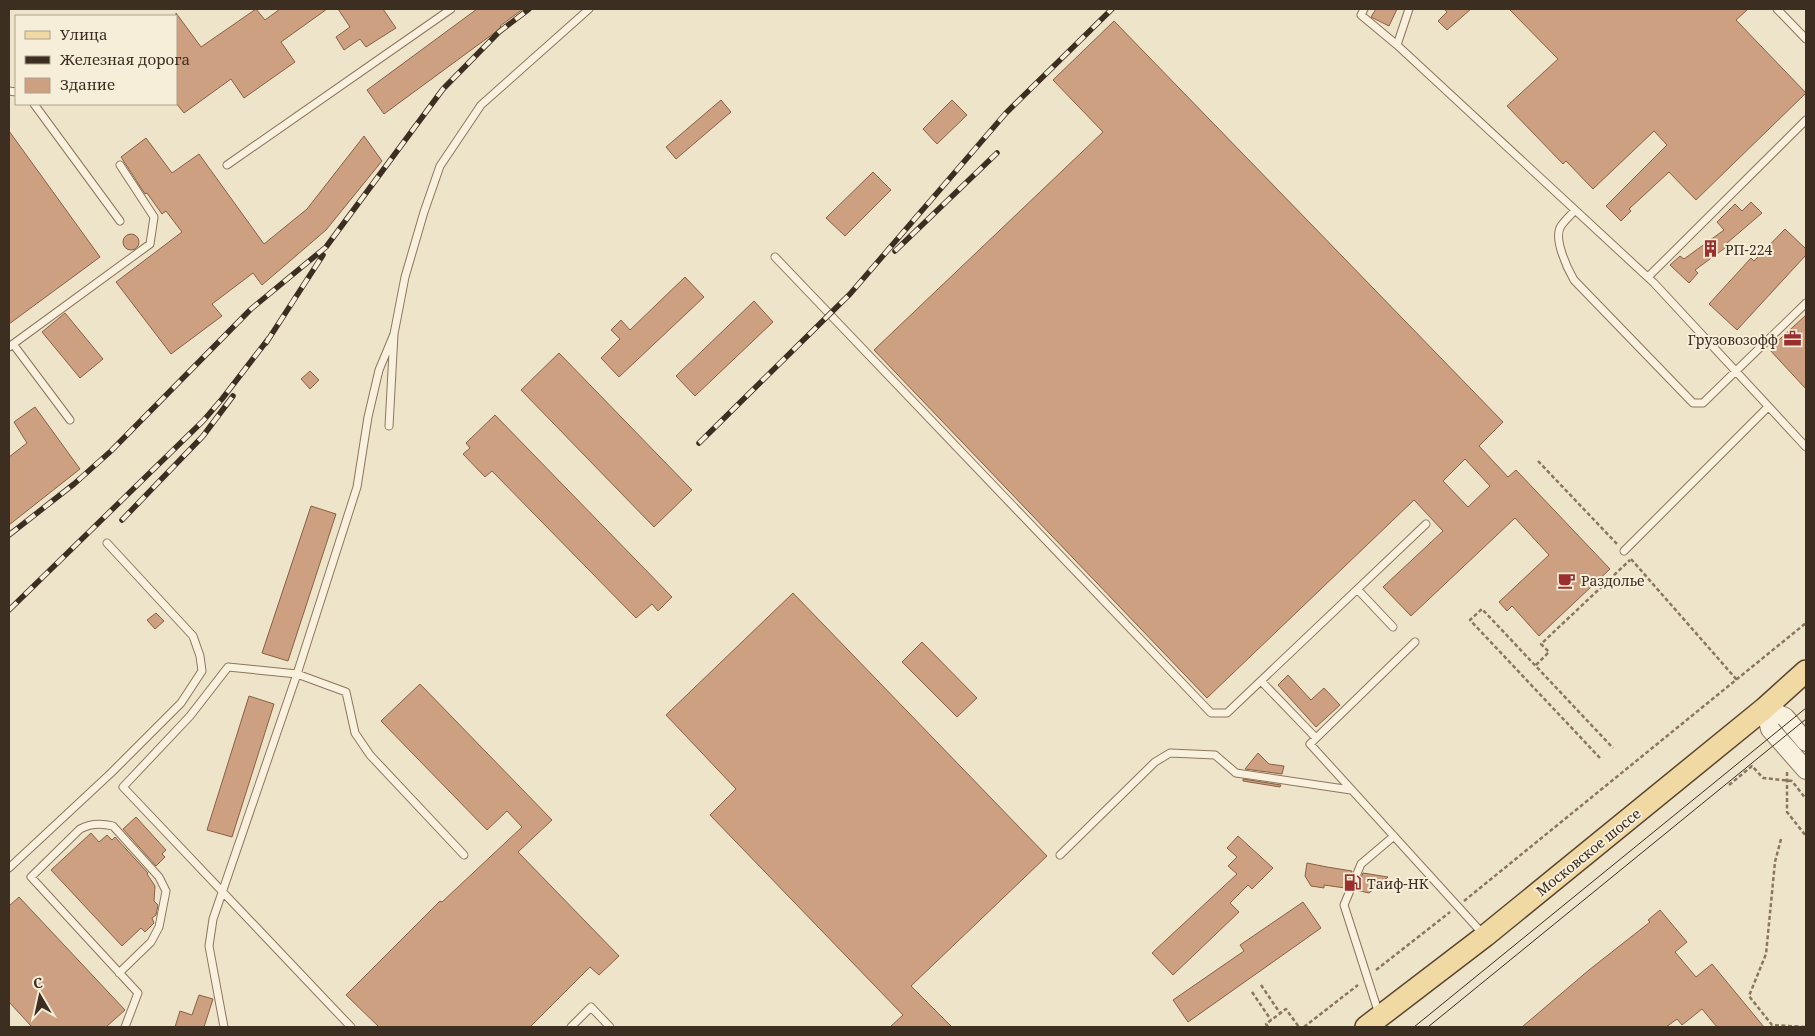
<svg xmlns="http://www.w3.org/2000/svg" width="1815" height="1036" font-family="'Noto Serif',serif">
	<rect width="100%" height="100%" fill="#eee4c9"/>
	<path fill="#cca080" stroke="#8a6044" fill-rule="evenodd" d="M 256,9 L 265,20 L 280,9 L 327,9 L 281,42 L 295,62 L 244,98 L 231,79 L 184,113 L 176,103 L 176,13 L 201,47 Z
		M 338,9 L 383,9 L 396,28 L 366,47 L 360,39 L 344,50 L 336,37 L 350,27 Z
		M 477,9 L 523,9 L 500,26 L 501,28 L 384,114 L 367,90 Z
		M 1376,9 L 1397,9 L 1389,26 L 1371,17 Z
		M 1444,9 L 1471,9 L 1447,30 L 1438,21 L 1447,12 Z
		M 1509,9 L 1748,9 L 1736,20 L 1806,93 L 1696,200 L 1669,172 L 1629,209 L 1631,211 L 1621,221 L 1606,206 L 1667,145 L 1654,131 L 1593,189 L 1566,161 L 1563,164 L 1507,106 L 1558,59 Z
		M 1114,21 L 1503,422 L 1479,446 L 1508,477 L 1516,470 L 1610,569 L 1539,636 L 1512,606 L 1507,611 L 1499,602 L 1549,555 L 1515,518 L 1411,616 L 1383,587 L 1443,531 L 1414,500 L 1207,698 L 874,350 L 1103,132 L 1053,80 ZM 1465,459 L 1490,486 L 1468,507 L 1443,481 Z
		M 721,100 L 731,112 L 676,159 L 666,147 Z
		M 952,100 L 967,115 L 937,144 L 923,129 Z
		M 9,131 L 100,257 L 9,324 Z
		M 364,136 L 382,161 L 326,230 L 262,285 L 253,273 L 212,304 L 222,316 L 171,354 L 116,282 L 182,232 L 166,211 L 162,214 L 147,193 L 145,194 L 121,157 L 146,138 L 172,173 L 199,154 L 264,244 L 307,209 Z
		M 873,172 L 891,190 L 845,236 L 826,218 Z
		M 1751,202 L 1762,213 L 1727,243 L 1729,245 L 1695,270 L 1698,273 L 1689,283 L 1670,265 L 1680,256 L 1684,259 L 1724,230 L 1717,222 L 1735,204 L 1742,211 Z
		M 1785,229 L 1806,249 L 1806,255 L 1737,330 L 1709,304 L 1751,258 L 1754,261 Z
		M123 242a8 8 0 1 1 16 0a8 8 0 1 1-16 0Z
		M 685,277 L 704,297 L 619,377 L 601,358 L 620,339 L 611,330 L 621,320 L 630,330 Z
		M 754,301 L 773,322 L 695,396 L 676,376 Z
		M 65,313 L 103,359 L 80,378 L 42,332 Z
		M 1806,315 L 1806,389 L 1769,349 Z
		M 559,353 L 692,490 L 654,527 L 521,390 Z
		M 310,371 L 319,380 L 310,389 L 301,379 Z
		M 35,407 L 80,469 L 9,525 L 9,457 L 27,443 L 14,422 Z
		M 495,415 L 672,597 L 658,611 L 652,604 L 636,618 L 492,471 L 485,477 L 463,454 L 470,448 L 466,443 Z
		M 311,506 L 336,514 L 288,661 L 262,653 Z
		M 793,593 L 1047,856 L 911,986 L 952,1027 L 890,1027 L 903,1015 L 710,815 L 736,789 L 666,715 Z
		M 156,613 L 164,621 L 155,629 L 147,620 Z
		M 922,642 L 977,698 L 957,717 L 902,662 Z
		M 1288,675 L 1311,700 L 1324,688 L 1340,705 L 1316,727 L 1278,685 Z
		M 420,684 L 552,820 L 518,852 L 619,956 L 599,975 L 590,967 L 530,1027 L 379,1027 L 346,995 L 440,901 L 442,902 L 522,827 L 507,811 L 487,830 L 381,721 Z
		M 249,696 L 274,704 L 232,837 L 207,830 Z
		M 1258,753 L 1269,764 L 1284,766 L 1282,774 L 1245,769 Z
		M 1243,779 L 1281,785 L 1280,787 L 1243,781 Z
		M 136,817 L 166,850 L 162,854 L 165,857 L 156,866 L 123,829 Z
		M 91,833 L 99,842 L 107,835 L 112,840 L 115,837 L 148,873 L 147,874 L 155,886 L 154,901 L 158,905 L 156,915 L 152,918 L 154,923 L 145,932 L 141,928 L 122,946 L 51,870 Z
		M 1238,836 L 1273,868 L 1252,889 L 1248,885 L 1230,903 L 1239,912 L 1173,975 L 1152,953 L 1237,874 L 1228,866 L 1237,857 L 1227,848 Z
		M 1307,863 L 1327,867 L 1352,871 L 1345,888 L 1324,885 L 1324,888 L 1311,886 L 1305,876 Z
		M 1363,873 L 1388,877 L 1369,893 L 1356,890 Z
		M 19,897 L 125,1010 L 106,1027 L 32,1027 L 9,1002 L 9,906 Z
		M 1303,902 L 1321,928 L 1188,1022 L 1173,1000 L 1244,951 L 1240,945 Z
		M 1660,910 L 1687,942 L 1675,952 L 1696,977 L 1712,964 L 1764,1027 L 1717,1027 L 1702,1009 L 1682,1025 L 1677,1019 L 1666,1027 L 1522,1027 L 1589,970 L 1650,922 L 1648,920 Z
		M 199,995 L 213,999 L 204,1027 L 175,1027 L 180,1011 L 192,1015 Z"/>
	<g fill="none" stroke-linecap="round" stroke-linejoin="round">
		<defs>
			<path id="service" d="M 1364,9 L 1361,15 L 1397,45 L 1654,283 L 1806,447
				M 1777,9 L 1806,39
				M 1397,45 L 1409,9
				M 9,91 L 16,92
				M 34,104 L 120,221
				M 227,165 L 451,9
				M 1575,210 C 1571,215 1565,220 1561,226 C 1553,238 1567,268 1574,280 L 1693,403 L 1703,403 L 1806,303
				M 775,257 L 1211,713 L 1227,713 L 1426,524
				M 1648,277 L 1806,120
				M 13,344 L 70,420
				M 9,347 L 150,244 L 154,217 L 120,165
				M 389,426 L 394,334 L 405,277 L 424,212 L 440,166 L 481,105 L 589,9
				M 1624,551 L 1768,407
				M 1358,590 L 1393,627
				M 1415,642 L 1310,744 L 1483,934
				M 1262,682 L 1316,738
				M 1060,855 L 1155,762 L 1170,753 L 1215,755 L 1236,773 L 1351,790
				M 9,868 L 111,773 L 181,703 L 202,671 L 200,656 L 193,636 L 107,543
				M 119,973 L 151,942 L 159,927 L 166,891 L 159,877 L 113,826 C 101,823 91,823 80,829 L 31,877 L 138,993 L 125,1027
				M 1379,1014 L 1344,905 L 1361,864 L 1394,836
				M 224,1027 L 209,946 L 213,919 L 297,674 L 357,487 L 368,417 L 379,370 L 394,334
				M 351,1027 L 123,787 L 190,716 L 228,667 L 297,674 L 346,692 L 355,733 L 370,755 L 464,855
				M 571,1027 L 591,1007 L 610,1027"/>
			<path id="tertiary" d="M 1765,708 L 1770,729 L 1806,770
				M 1765,708 L 1785,717 L 1806,742"/>
			<path id="primary" d="M 1366,1027 L 1485,936 L 1765,708 L 1806,671"/>
		</defs>
		<use href="#service" stroke="#8b765e" stroke-width="9"/>
		<use href="#tertiary" stroke="#8b765e" stroke-width="20"/>
		<use href="#primary" stroke="#594531" stroke-width="24"/>
		<path stroke="#8b765e" stroke-width="2.5" stroke-dasharray="4 2.5" stroke-linecap="butt" d="M 1538,461 L 1617,544
			M 1631,559 L 1737,680
			M 1536,665 L 1549,652 L 1541,644 L 1630,560
			M 1600,758 L 1470,620 L 1482,609 L 1613,748
			M 1787,772 L 1787,812 L 1806,836
			M 1729,785 L 1752,766 L 1763,778 L 1792,781 L 1806,799
			M 1781,839 L 1775,862 L 1766,954 L 1749,996 L 1772,1025 L 1806,1027
			M 1464,901 L 1806,623
			M 1376,970 L 1450,912
			M 1261,985 L 1280,1013
			M 1252,992 L 1271,1020
			M 1268,1027 L 1266,1024 L 1286,1009 L 1299,1027
			M 1304,1027 L 1358,985"/>
		<use href="#service" stroke="#f9f1dd" stroke-width="7"/>
		<use href="#tertiary" stroke="#f9f1dd" stroke-width="18"/>
		<use href="#primary" stroke="#f0d9a3" stroke-width="21"/>
		<path stroke="#3c2e21" stroke-width="1" d="M 1414,1027 L 1806,708
			M 1428,1027 L 1806,719"/>
		<defs>
			<path id="rail" d="M 895,251 L 997,153
				M 266,343 L 323,255
				M 699,443 L 850,294 L 1006,113 L 1112,9
				M 122,520 L 203,436 L 233,396
				M 9,535 L 74,484 L 111,451 L 251,309 L 326,247 L 443,89 L 499,32 L 529,9
				M 9,610 L 203,421 L 222,399 L 269,338"/>
		</defs>
		<use href="#rail" stroke="#3c2e21" stroke-width="5.5"/>
		<use href="#rail" stroke="#f6eed9" stroke-width="4" stroke-dasharray="11" stroke-linecap="butt"/>
	</g>
	<defs>
		<symbol id="building-bare" viewBox="-9 -9 18 18"><path d="M-4-6H4V6H1V3H-1V6H-4ZM-2.5-4.3h1.7v1.8h-1.7ZM.8-4.3h1.7v1.8H.8ZM-2.5-1h1.7V.8h-1.7ZM.8-1h1.7V.8H.8Z" fill="#9a2f2e" stroke="#f6eed9" stroke-width="2.5" paint-order="stroke"/></symbol>
		<symbol id="office-bare" viewBox="-9 -9 18 18"><path d="M-6-3h4V-5.5h4V-3h4V5H-6ZM-1-4.5V-3h2v-1.5ZM-6 0V1H6V0Z" fill="#9a2f2e" stroke="#f6eed9" stroke-width="2.5" paint-order="stroke"/></symbol>
		<symbol id="cafe-bare" viewBox="-9 -9 18 18"><path d="M-5.5-4.5H6V0H3Q3 3.5 0 3.5H-2.5Q-5.5 3.5-5.5 0ZM3-3.2v2h1.7v-2ZM-6 4.5H4V6H-6Z" fill="#9a2f2e" stroke="#f6eed9" stroke-width="2.5" paint-order="stroke"/></symbol>
		<symbol id="fuel-bare" viewBox="-9 -9 18 18"><path d="M-5.5-6h7V0h2V4h1.3V-2.5L3-4.5l.8-.8L6-3V5H2.5V1h-1V6h-7ZM-4.2-4.7v3.2H.2V-4.7Z" fill="#9a2f2e" stroke="#f6eed9" stroke-width="2.5" paint-order="stroke"/></symbol>
	</defs>
	<g fill-rule="evenodd">
		<use href="#building-bare" x="1698" y="236" width="25" height="25"/>
		<use href="#office-bare" x="1780" y="326" width="25" height="25"/>
		<use href="#cafe-bare" x="1554" y="568" width="25" height="25"/>
		<use href="#fuel-bare" x="1340" y="870" width="25" height="25"/>
	</g>
	<g text-anchor="middle" dominant-baseline="central" stroke-width="4" stroke-linejoin="round" paint-order="stroke">
		<g font-size="14" fill="#3c2e21" stroke="#f6eed9" text-anchor="start">
			<text x="1725" y="249">РП-224</text>
			<text x="1778" y="339" text-anchor="end">Грузовозофф</text>
			<text x="1581" y="580">Раздолье</text>
			<text x="1367" y="883">Таиф-НК</text>
		</g>
		<g font-size="14" fill="#3c2e21" stroke="#f6eed9">
			<text transform="translate(1588 852) rotate(-39)">Московское шоссе</text>
		</g>
	</g>
	<rect width="1815" height="1036" fill="none" stroke="#3c2e21" stroke-width="20"/>
	<rect x="15" y="15" width="162" height="90" fill="#f6eed9" stroke="#aca18f"/>
	<rect x="25" y="31" width="25" height="8" fill="#f0d9a3" stroke="#aca18f"/>
	<text x="60" y="40" font-size="15" fill="#3c2e21">Улица</text>
	<rect x="25" y="56" width="25" height="8" fill="#3c2e21" stroke="#aca18f"/>
	<text x="60" y="65" font-size="15" fill="#3c2e21">Железная дорога</text>
	<rect x="25" y="78" width="25" height="15" fill="#cca080" stroke="#aca18f"/>
	<text x="60" y="90" font-size="15" fill="#3c2e21">Здание</text>
	<g transform="translate(40 996) rotate(351)" stroke="#f6eed9" stroke-width="4" paint-order="stroke">
	<path d="M0-4L9 19L0 12L-9 19Z" fill="#3c2e21"/>
	<text y="-8" font-size="14" font-weight="bold" text-anchor="middle" fill="#3c2e21">С</text>
	</g>
</svg>
